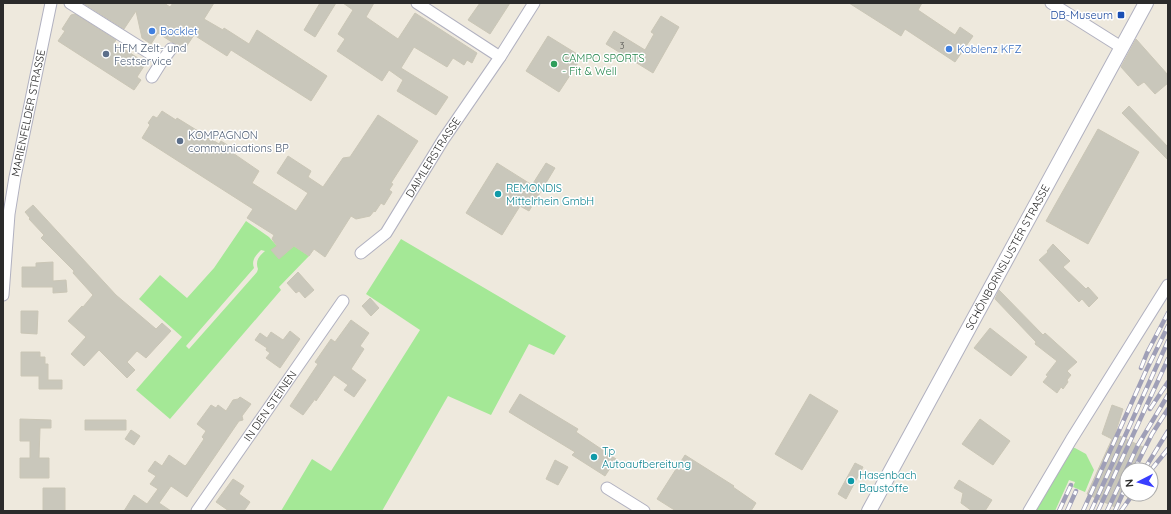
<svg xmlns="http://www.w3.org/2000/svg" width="1171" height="514" font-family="Quicksand,sans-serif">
	<rect width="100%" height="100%" fill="#eee9dd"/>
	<path fill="#a4e896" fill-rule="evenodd" d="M 246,221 L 269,237 L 284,254 L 294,246 L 309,256 L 279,287 L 281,290 L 170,419 L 136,390 L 182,337 L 139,299 L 160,275 L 187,298 L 214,268 ZM 261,250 L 265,251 C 259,256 255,261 258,269 L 257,272 L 189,349 L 186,346 L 254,268 C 251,260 256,255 261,250 Z
		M 401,239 L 566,336 L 554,355 L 529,344 L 491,415 L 448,396 L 382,511 L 281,511 L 312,459 L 331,471 L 420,330 L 366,294 Z
		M 1072,448 L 1075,448 L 1086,454 L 1094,470 L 1085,492 L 1073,487 L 1075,482 L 1069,480 L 1055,511 L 1036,511 Z"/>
	<path fill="#c9c7bb" stroke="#cac6b6" d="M 83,3 L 164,3 L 170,7 L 173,3 L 214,3 L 204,19 L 223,30 L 224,28 L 249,44 L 257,30 L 327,76 L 311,101 L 231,50 L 227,56 L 194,35 L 184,50 L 158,33 L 151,44 L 142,38 L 136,11 L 124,29 Z
		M 320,3 L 336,3 L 315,37 L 304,30 Z
		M 343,3 L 374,3 L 366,17 L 398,39 L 415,13 L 477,53 L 472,63 L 467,60 L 464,65 L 453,58 L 447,67 L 414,47 L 401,68 L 448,97 L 436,115 L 397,91 L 403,80 L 389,70 L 382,81 L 337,51 L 345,39 L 338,34 L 353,10 Z
		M 480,3 L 510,3 L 490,34 L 468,20 Z
		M 849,3 L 922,3 L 918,10 L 955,35 L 960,27 L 973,36 L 955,62 L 905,29 L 901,36 Z
		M 75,14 L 116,40 L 114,43 L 146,63 L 137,77 L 141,80 L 134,90 L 58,41 L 65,31 L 62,29 L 71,15 Z
		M 661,16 L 679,27 L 653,73 L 606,44 L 614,31 L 645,50 L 654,34 L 651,32 Z
		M 548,36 L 582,57 L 559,92 L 526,71 Z
		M 1136,39 L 1168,75 L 1168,83 L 1155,94 L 1144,82 L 1138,86 L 1121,67 Z
		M 1129,106 L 1168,147 L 1168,160 L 1122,113 Z
		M 162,111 L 176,120 L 177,118 L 219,144 L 221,141 L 229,146 L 227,149 L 259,171 L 252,183 L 296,211 L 308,193 L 277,173 L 288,156 L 311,171 L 308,177 L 323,187 L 343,158 L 350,157 L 378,115 L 418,141 L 391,183 L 393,184 L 389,190 L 392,192 L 384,205 L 381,203 L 375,212 L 374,211 L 370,216 L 356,219 L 351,216 L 325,257 L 314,249 L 309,256 L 294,246 L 279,259 L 271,250 L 277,246 L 272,239 L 274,235 L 247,218 L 253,209 L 142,138 L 150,125 L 148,123 L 153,116 L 157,118 Z
		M 1098,129 L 1139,152 L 1088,244 L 1046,221 Z
		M 497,163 L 532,185 L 546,163 L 555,168 L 529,211 L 520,206 L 502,235 L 466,213 Z
		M 33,205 L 116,295 L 156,329 L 162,323 L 171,331 L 146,358 L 137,351 L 127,362 L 135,370 L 127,378 L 99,350 L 84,366 L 71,354 L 86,337 L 68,321 L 82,306 L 83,307 L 93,295 L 73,273 L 74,271 L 41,238 L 44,235 L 29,219 L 30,218 L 25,212 Z
		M 1053,244 L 1070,261 L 1063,267 L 1086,289 L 1088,287 L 1098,298 L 1089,307 L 1082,299 L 1079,302 L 1039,260 L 1048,252 L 1047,251 Z
		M 53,262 L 53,281 L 66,280 L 67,292 L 53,293 L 53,287 L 22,287 L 22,267 L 36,267 L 36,263 Z
		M 298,272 L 314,290 L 305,298 L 299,291 L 296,293 L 287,283 Z
		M 999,290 L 1043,335 L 1045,333 L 1077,362 L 1067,371 L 1071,375 L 1067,380 L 1068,382 L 1063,389 L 1061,387 L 1057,393 L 1043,382 L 1048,376 L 1046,375 L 1057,361 L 1035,344 L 1036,342 L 995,299 Z
		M 370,298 L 379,308 L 371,316 L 362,306 Z
		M 21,311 L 38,311 L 37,334 L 21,333 Z
		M 351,320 L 369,333 L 360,346 L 364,349 L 351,369 L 366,380 L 354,397 L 344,390 L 348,385 L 334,375 L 316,401 L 315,399 L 303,415 L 290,406 L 318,364 L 315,362 L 331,339 L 335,342 Z
		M 990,328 L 1027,357 L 1011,376 L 974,348 Z
		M 290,331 L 300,339 L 280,368 L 266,358 L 270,353 L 266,350 L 267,348 L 255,340 L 260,333 L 267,338 L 271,332 L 283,340 Z
		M 21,352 L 40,352 L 40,357 L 45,357 L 45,364 L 48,364 L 48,380 L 62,380 L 62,389 L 39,389 L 39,376 L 21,376 Z
		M 520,394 L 578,429 L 576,432 L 616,459 L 605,476 L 572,455 L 575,452 L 509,412 Z
		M 810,394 L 838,411 L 802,470 L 775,454 Z
		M 240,397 L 251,404 L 242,416 L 243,420 L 239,421 L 187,497 L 171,486 L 159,503 L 171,511 L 124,511 L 134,495 L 147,504 L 158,489 L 150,484 L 156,476 L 148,471 L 155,461 L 162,466 L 169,455 L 185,466 L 187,464 L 204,439 L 202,437 L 206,431 L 197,424 L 211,405 L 216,408 L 218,405 L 226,411 L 233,400 L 238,399 Z
		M 1112,405 L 1123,409 L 1115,434 L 1143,447 L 1133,470 L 1127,470 L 1127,482 L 1115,507 L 1087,494 L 1112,439 L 1102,434 Z
		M 20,419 L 51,420 L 51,428 L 40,428 L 39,458 L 49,458 L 49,478 L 20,478 L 20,458 L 30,458 L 30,441 L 20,441 Z
		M 980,419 L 1010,441 L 993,465 L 962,444 Z
		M 85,420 L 126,420 L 126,430 L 85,430 Z
		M 131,430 L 140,436 L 134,445 L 125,439 Z
		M 685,455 L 734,486 L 733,487 L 756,503 L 751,511 L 676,511 L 657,499 Z
		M 555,460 L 568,467 L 558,485 L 546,479 Z
		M 855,463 L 863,467 L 846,499 L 838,494 Z
		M 233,479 L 244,486 L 239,494 L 250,502 L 244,511 L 229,511 L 216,502 Z
		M 959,480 L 992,500 L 985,511 L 972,511 L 961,503 L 963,493 L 954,488 Z
		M 43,488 L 65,488 L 65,511 L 43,511 Z"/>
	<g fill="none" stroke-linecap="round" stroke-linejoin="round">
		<defs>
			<g id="minor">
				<path d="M 70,3 L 162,61 L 152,77"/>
				<path d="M 417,3 L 500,57"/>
				<path d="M 1051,3 L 1121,47"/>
				<path d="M 162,61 L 171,49"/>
				<path id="s1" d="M 361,253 L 386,233 L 443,140 L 500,57 L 534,3"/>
				<path id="s2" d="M 3,295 L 9,214 L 15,177 L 51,3"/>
				<path d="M 607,488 L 644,511"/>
				<path id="s3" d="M 197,511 L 343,301"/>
				<path d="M 1029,511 L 1071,440 L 1168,285"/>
			</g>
			<g id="tertiary">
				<path id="s4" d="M 869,511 L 1146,3"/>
			</g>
		</defs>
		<use href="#minor" stroke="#b1b1c0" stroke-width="13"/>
		<use href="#tertiary" stroke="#b1b1c0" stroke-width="16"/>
		<use href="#minor" stroke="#fff" stroke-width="11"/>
		<use href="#tertiary" stroke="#fff" stroke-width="14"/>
		<defs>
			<path id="rail" d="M 1141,368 L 1147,353 L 1168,313
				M 1150,409 L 1168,382
				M 1134,470 L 1152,434 L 1168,409
				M 1144,470 L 1168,431
				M 1151,470 L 1168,449
				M 1059,511 L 1071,485
				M 1067,511 L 1076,491
				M 1083,511 L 1145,373 L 1168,326
				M 1091,511 L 1168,341
				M 1098,511 L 1168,359
				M 1107,511 L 1138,445 L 1168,395
				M 1115,511 L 1127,484
				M 1121,511 L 1133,494"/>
		</defs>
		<use href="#rail" stroke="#9f9fb7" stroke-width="4.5"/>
		<use href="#rail" stroke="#fff" stroke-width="3" stroke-dasharray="9" stroke-linecap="butt"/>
	</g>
	<rect fill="#1a4fb4" stroke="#fff" stroke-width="1.5" x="1117" y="11" width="8" height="8" rx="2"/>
	<g fill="#3f7fe0" stroke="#fff" stroke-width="1.5">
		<circle cx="152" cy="31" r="4"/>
		<circle cx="949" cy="49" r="4"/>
	</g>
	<g fill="#5c6f8a" stroke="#fff" stroke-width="1.5">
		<circle cx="106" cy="54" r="4"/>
		<circle cx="180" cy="141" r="4"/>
	</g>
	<circle fill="#2e9e5b" stroke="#fff" stroke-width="1.5" cx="554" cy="64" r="4"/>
	<g fill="#0f9aa8" stroke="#fff" stroke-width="1.5">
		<circle cx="498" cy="194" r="4"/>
		<circle cx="594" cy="457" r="4"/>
		<circle cx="851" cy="481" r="4"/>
	</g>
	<g text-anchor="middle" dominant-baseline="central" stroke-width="3" stroke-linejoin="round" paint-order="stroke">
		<g font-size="9" fill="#52524f">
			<text x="622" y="45">3</text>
		</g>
		<g font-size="11" fill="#164399" stroke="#fff" text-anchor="end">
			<text x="1113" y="15">DB-Museum</text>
		</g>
		<g font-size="11" fill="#366cbe" stroke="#fff" text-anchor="start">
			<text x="160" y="31">Bocklet</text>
			<text x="957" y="49">Koblenz KFZ</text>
		</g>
		<g font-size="11" fill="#4e5e75" stroke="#fff" text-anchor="start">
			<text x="114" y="48">HFM Zelt- und<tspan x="114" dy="13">Festservice</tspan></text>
			<text x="188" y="135">KOMPAGNON<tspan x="188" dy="13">communications BP</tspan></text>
		</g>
		<g font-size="11" fill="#27864d" stroke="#fff" text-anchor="start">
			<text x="562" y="58">CAMPO SPORTS<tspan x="562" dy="13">- Fit &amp; Well</tspan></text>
		</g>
		<g font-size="11" fill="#2b2b2b" stroke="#fff">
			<text stroke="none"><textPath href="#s2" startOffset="184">MARIENFELDER STRASSE</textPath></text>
			<text stroke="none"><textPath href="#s1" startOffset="121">DAIMLERSTRASSE</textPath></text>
			<text stroke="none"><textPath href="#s4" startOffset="289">SCHÖNBORNSLUSTER STRASSE</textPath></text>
			<text stroke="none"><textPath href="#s3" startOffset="128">IN DEN STEINEN</textPath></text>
		</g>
		<g font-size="11" fill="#0d838f" stroke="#fff" text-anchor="start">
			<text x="506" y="188">REMONDIS<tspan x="506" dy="13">Mittelrhein GmbH</tspan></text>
			<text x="602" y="451">Tp<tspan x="602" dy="13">Autoaufbereitung</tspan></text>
			<text x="859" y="475">Hasenbach<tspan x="859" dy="13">Baustoffe</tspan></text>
		</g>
	</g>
	<rect width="1171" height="514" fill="none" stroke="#2b2b2b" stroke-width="8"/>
	<g transform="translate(1139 482) rotate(264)"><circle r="19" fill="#ffffff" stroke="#aaaaaa"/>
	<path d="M0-3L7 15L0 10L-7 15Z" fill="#393eff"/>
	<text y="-6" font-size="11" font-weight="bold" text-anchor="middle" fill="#2b2b2b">N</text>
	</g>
</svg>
